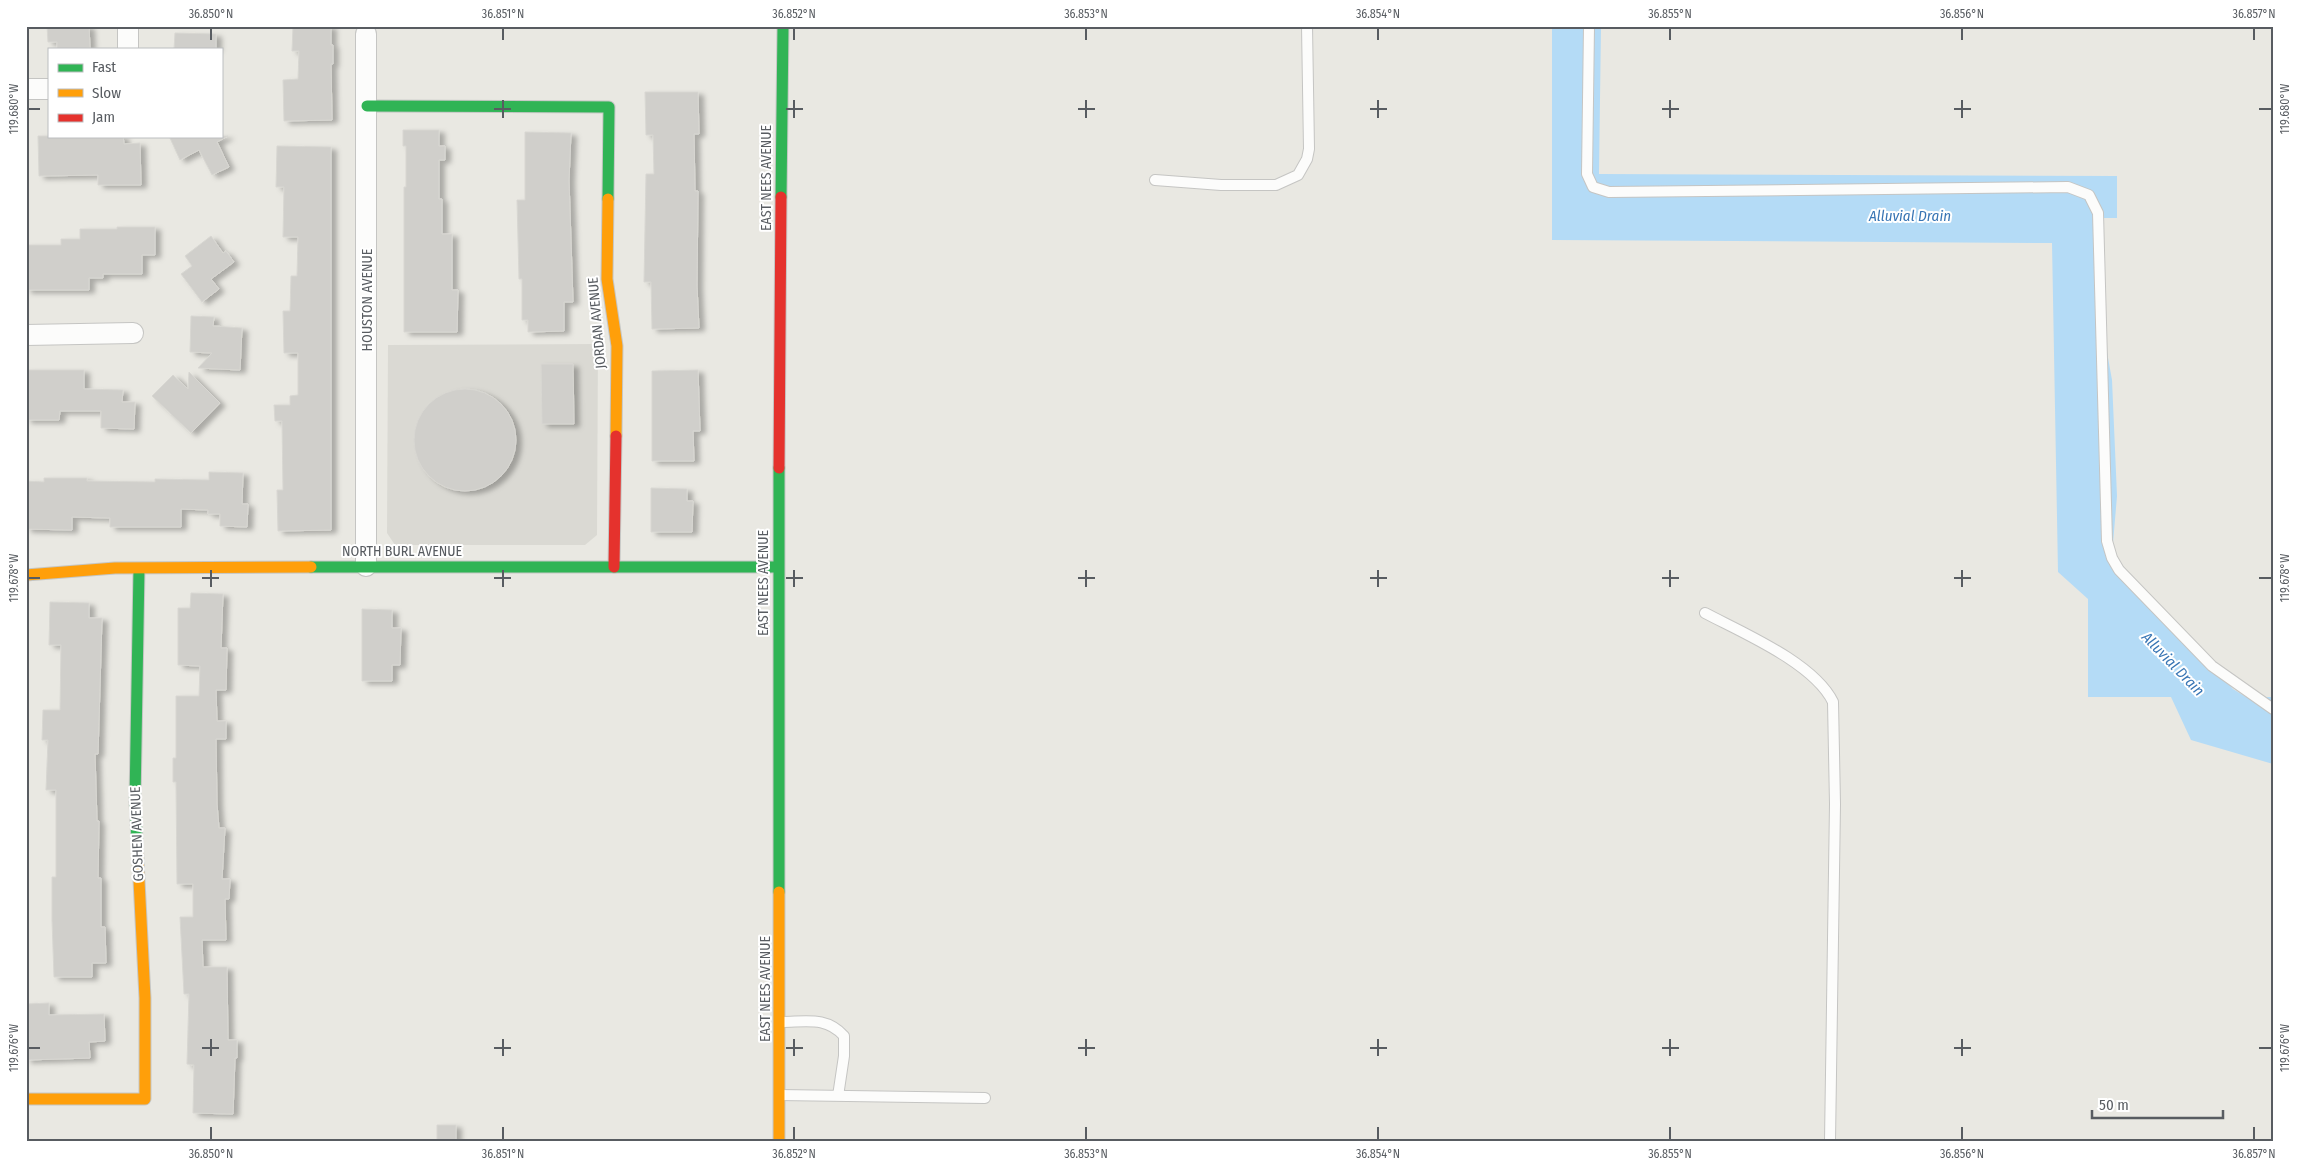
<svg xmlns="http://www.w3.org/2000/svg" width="2299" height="1167" font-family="'Fira Sans Condensed',sans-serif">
	<defs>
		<filter id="shadow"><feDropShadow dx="5.5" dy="3" stdDeviation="2.5" flood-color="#0004"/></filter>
	</defs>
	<rect width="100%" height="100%" fill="#e9e8e2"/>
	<path fill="#dad9d3" d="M 598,344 L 597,535 L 585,545 L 395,545 L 387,533 L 388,345 Z"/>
	<path fill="#b4dbf6" d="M 1552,26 L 1601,26 L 1599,174 L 2117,176 L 2117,218 L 2102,218 L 2103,330 L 2112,380 L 2117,496 L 2112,555 L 2233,689 L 2246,697 L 2273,697 L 2273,764 L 2191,740 L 2171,697 L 2088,697 L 2088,599 L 2058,572 L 2052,243 L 1552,240 Z"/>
	<path fill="#d0cfcb" stroke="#d8d7d2" filter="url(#shadow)" d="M 47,26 L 89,26 L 90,48 L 57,49 L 57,42 L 48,42 Z
		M 293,26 L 331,26 L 331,45 L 333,45 L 333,64 L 331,64 L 332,120 L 284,121 L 283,80 L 298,79 L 299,51 L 292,51 Z
		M 175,33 L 216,34 L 216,49 L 174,49 Z
		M 645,92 L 698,92 L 699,134 L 694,134 L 695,191 L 698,191 L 697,286 L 699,328 L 652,329 L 651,282 L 644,282 L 646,174 L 654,174 L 653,135 L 646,135 Z
		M 403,130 L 439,130 L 439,146 L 445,146 L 445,160 L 439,160 L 439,199 L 442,199 L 442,234 L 452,234 L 452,290 L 458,290 L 457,332 L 404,332 L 404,187 L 406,187 L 406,146 L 403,146 Z
		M 525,132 L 571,133 L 569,180 L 573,302 L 564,302 L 564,331 L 528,332 L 528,320 L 522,320 L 522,279 L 519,279 L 517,200 L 525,200 Z
		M 38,136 L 123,136 L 124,144 L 140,143 L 141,185 L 98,185 L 98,175 L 39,176 Z
		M 169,136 L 228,136 L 217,142 L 229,167 L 212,175 L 199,150 L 180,160 Z
		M 277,146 L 331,147 L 331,530 L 278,531 L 277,490 L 283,490 L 282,421 L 275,421 L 274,405 L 290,405 L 290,396 L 298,395 L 298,353 L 284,353 L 283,311 L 290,311 L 291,276 L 297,276 L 298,237 L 283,237 L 284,187 L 276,187 Z
		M 117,227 L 155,227 L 155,255 L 142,255 L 142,274 L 103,274 L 103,278 L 89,278 L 89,290 L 26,290 L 26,245 L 61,245 L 61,239 L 80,239 L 80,229 L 117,229 Z
		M 211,236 L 223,253 L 226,251 L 234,262 L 211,279 L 219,289 L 202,302 L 181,274 L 192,266 L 185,256 Z
		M 191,316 L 214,317 L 213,326 L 242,328 L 240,370 L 198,368 L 212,353 L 190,352 Z
		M 541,364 L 573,364 L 574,424 L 542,424 Z
		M 26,370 L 84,370 L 84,389 L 123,390 L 122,402 L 135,402 L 134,429 L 101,428 L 101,411 L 60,411 L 59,420 L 26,420 Z
		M 698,370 L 700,431 L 693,431 L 694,461 L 652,461 L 652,371 Z
		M 189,372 L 220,403 L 191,433 L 152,396 L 173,375 L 188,389 Z
		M414 440a51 51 0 1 1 102 0a51 51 0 1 1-102 0Z
		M 209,472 L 243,473 L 242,504 L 248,504 L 247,527 L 220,526 L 220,514 L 208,514 L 208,510 L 181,509 L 181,527 L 110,527 L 110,518 L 72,517 L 72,530 L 26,529 L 26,481 L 44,482 L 44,478 L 87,478 L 87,481 L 155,482 L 155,479 L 209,480 Z
		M 651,488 L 687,489 L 687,501 L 693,501 L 692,532 L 651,532 Z
		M 191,593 L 223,594 L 221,648 L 227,648 L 226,690 L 216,690 L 217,721 L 226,721 L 226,739 L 216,739 L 217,804 L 219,828 L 225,828 L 222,879 L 230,879 L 229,899 L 225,899 L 226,940 L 202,940 L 203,967 L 227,967 L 228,1040 L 237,1040 L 237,1058 L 235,1058 L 233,1114 L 193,1113 L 194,1065 L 187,1064 L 189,994 L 184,994 L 180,917 L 193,917 L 193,884 L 177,884 L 176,782 L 173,782 L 173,758 L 176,758 L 176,696 L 199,696 L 200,666 L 178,665 L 178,608 L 190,608 Z
		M 50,602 L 89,603 L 89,618 L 102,618 L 98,754 L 95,754 L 97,821 L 99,821 L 98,878 L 101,878 L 101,927 L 105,927 L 106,963 L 92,963 L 92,977 L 54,977 L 52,920 L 52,877 L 56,877 L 56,790 L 46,790 L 48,740 L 42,740 L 43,710 L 60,710 L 61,645 L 49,645 Z
		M 362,609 L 392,610 L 392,628 L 401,628 L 400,665 L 392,665 L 392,681 L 362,681 Z
		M 49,1003 L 49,1015 L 104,1014 L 105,1041 L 89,1042 L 90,1058 L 26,1060 L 26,1004 Z
		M 437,1125 L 456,1125 L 456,1141 L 437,1141 Z"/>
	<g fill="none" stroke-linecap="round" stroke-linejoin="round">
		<defs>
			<path id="lane" d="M 1589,26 L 1587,174 L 1593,187 L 1609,192 L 2068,187 L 2089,195 L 2098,213 L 2107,541 L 2112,558 L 2119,570 L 2212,666 L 2273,709
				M 1155,180 L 1221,185 L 1276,185 L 1298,175 L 1307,159 L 1309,149 L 1307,26
				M 1705,613 C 1743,633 1814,663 1833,702 L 1835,804 L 1830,1141
				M 781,1022 C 806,1022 826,1016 844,1036 L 844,1056 L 838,1096
				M 779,1095 L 985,1098"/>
			<path id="street" d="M 128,49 L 128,26
				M 26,89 L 49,89
				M 26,335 L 133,333
				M 366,566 L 366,34"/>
			<path id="fast" d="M 367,106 L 609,107 L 608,199
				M 781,197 L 783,26
				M 311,567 L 778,567
				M 137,841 L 135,801 L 139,569
				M 779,892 L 779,468"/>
			<path id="slow" d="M 608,199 L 607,279 L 617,346 L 616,436
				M 26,575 L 115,568 L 311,567
				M 779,892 L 779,1141
				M 26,1099 L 145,1099 L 145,998 L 137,841"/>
			<path id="jam" d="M 779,468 L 781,197
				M 614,567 L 616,436"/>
		</defs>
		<use href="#lane" stroke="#c5c5c3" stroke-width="12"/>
		<use href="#street" stroke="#c5c5c3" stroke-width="22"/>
		<use href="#fast" stroke="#c5c6c4" stroke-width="13"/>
		<use href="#slow" stroke="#c5c6c4" stroke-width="13"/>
		<use href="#jam" stroke="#c5c6c4" stroke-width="13"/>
		<use href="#lane" stroke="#fcfcfb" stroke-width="10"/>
		<use href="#street" stroke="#fcfcfb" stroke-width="20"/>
		<use href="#fast" stroke="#30b455" stroke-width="11"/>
		<use href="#slow" stroke="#ff9f0a" stroke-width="11"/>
		<use href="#jam" stroke="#e5322d" stroke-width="11"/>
	</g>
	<path fill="none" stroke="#585c61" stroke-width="2" d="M 211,28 L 211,40M 503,28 L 503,40M 794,28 L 794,40M 1086,28 L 1086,40M 1378,28 L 1378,40M 1670,28 L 1670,40M 1962,28 L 1962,40M 2254,28 L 2254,40M 503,100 L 503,118M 794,100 L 794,118M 1086,100 L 1086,118M 1378,100 L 1378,118M 1670,100 L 1670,118M 1962,100 L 1962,118M 28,109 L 40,109M 494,109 L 511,109M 786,109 L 803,109M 1078,109 L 1095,109M 1370,109 L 1387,109M 1662,109 L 1679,109M 1954,109 L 1971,109M 2259,109 L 2272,109M 211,570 L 211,587M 503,570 L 503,587M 794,570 L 794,587M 1086,570 L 1086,587M 1378,570 L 1378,587M 1670,570 L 1670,587M 1962,570 L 1962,587M 28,578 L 40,578M 202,578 L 219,578M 494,578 L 511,578M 786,578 L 803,578M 1078,578 L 1095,578M 1370,578 L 1387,578M 1662,578 L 1679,578M 1954,578 L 1971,578M 2259,578 L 2272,578M 211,1039 L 211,1056M 503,1039 L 503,1056M 794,1039 L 794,1056M 1086,1039 L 1086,1056M 1378,1039 L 1378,1056M 1670,1039 L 1670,1056M 1962,1039 L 1962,1056M 28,1048 L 40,1048M 202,1048 L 219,1048M 494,1048 L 511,1048M 786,1048 L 803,1048M 1078,1048 L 1095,1048M 1370,1048 L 1387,1048M 1662,1048 L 1679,1048M 1954,1048 L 1971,1048M 2259,1048 L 2272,1048M 211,1127 L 211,1140M 503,1127 L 503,1140M 794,1127 L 794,1140M 1086,1127 L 1086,1140M 1378,1127 L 1378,1140M 1670,1127 L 1670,1140M 1962,1127 L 1962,1140M 2254,1127 L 2254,1140"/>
	<g text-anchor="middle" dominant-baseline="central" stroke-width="4" stroke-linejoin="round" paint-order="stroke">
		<g font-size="14" fill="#585c61" stroke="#fff">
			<text transform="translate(766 178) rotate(-90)">EAST NEES AVENUE</text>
			<text transform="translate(367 300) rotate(-90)">HOUSTON AVENUE</text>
			<text transform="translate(597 323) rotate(-95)">JORDAN AVENUE</text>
			<text x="402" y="551">NORTH BURL AVENUE</text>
			<text transform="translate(763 583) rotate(-90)">EAST NEES AVENUE</text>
			<text transform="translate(137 834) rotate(-92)">GOSHEN AVENUE</text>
			<text transform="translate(765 989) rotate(-90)">EAST NEES AVENUE</text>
		</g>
		<g font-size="15" font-style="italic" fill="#3875b4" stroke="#fff">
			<text x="1910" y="216">Alluvial Drain</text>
			<text transform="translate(2173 664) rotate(46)">Alluvial Drain</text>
		</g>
	</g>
	<rect width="2299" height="1167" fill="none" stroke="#ffffff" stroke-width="55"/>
	<rect x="48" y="48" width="175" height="90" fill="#ffffff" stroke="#bcbec0"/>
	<rect x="58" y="64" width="25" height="8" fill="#30b455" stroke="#bcbec0"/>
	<text x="92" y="72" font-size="15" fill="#585c61">Fast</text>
	<rect x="58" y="89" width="25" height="8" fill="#ff9f0a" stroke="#bcbec0"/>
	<text x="92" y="98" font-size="15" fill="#585c61">Slow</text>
	<rect x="58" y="114" width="25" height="8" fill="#e5322d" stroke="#bcbec0"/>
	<text x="92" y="122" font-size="15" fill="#585c61">Jam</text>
	<path d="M2092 1110v8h131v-8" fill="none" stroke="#585c61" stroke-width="2.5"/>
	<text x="2099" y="1110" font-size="15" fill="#585c61" stroke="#ffffff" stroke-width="4" paint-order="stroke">50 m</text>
	<rect x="28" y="28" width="2244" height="1112" fill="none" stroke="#585c61" stroke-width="2"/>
	<g font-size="12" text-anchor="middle" fill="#585c61">
		<text x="211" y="18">36.850°N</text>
		<text x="503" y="18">36.851°N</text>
		<text x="794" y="18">36.852°N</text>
		<text x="1086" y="18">36.853°N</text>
		<text x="1378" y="18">36.854°N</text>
		<text x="1670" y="18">36.855°N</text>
		<text x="1962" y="18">36.856°N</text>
		<text x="2254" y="18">36.857°N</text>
		<text transform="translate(2285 109) rotate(-90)" y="4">119.680°W</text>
		<text transform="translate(14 109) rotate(-90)" y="4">119.680°W</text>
		<text transform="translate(2285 578) rotate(-90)" y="4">119.678°W</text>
		<text transform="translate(14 578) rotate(-90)" y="4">119.678°W</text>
		<text transform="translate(2285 1048) rotate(-90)" y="4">119.676°W</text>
		<text transform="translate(14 1048) rotate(-90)" y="4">119.676°W</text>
		<text x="211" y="1158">36.850°N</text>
		<text x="503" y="1158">36.851°N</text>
		<text x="794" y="1158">36.852°N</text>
		<text x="1086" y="1158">36.853°N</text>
		<text x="1378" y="1158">36.854°N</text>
		<text x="1670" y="1158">36.855°N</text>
		<text x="1962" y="1158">36.856°N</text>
		<text x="2254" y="1158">36.857°N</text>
	</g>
</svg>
